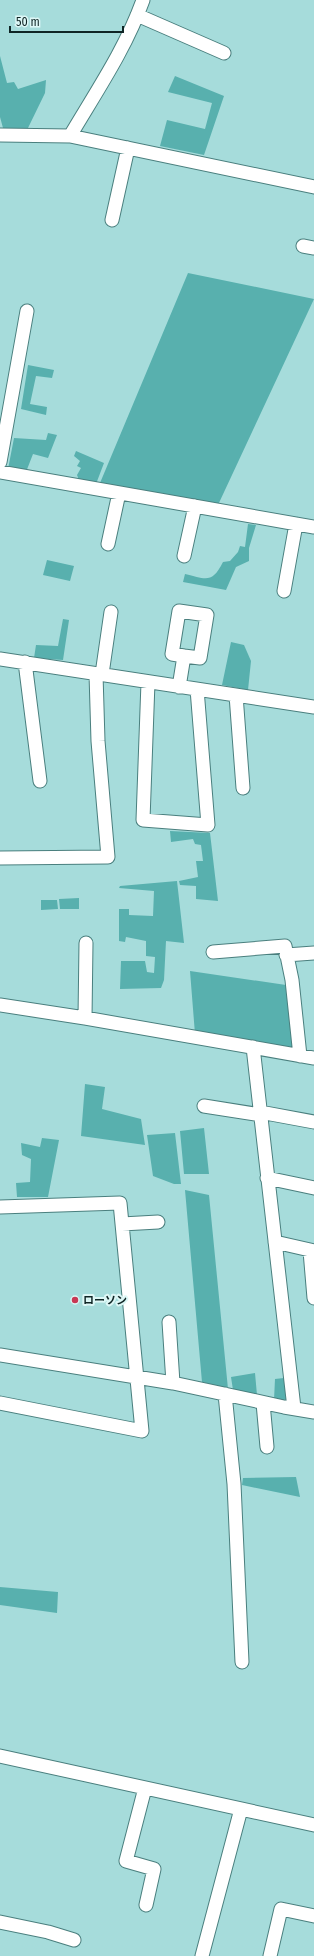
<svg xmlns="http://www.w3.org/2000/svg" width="314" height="1956" font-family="'Fira Sans Condensed','Noto Sans JP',sans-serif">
	<rect width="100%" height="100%" fill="#a6dcdb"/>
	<path fill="#58b0ae" d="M 0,56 L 7,83 L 14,82 L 18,89 L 46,80 L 45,93 L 28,128 L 3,128 L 0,117 Z
		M 175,76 L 224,96 L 204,155 L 160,146 L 167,120 L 205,129 L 212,103 L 168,92 Z
		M 188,273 L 314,299 L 218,505 L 100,483 Z
		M 28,365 L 54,370 L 52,378 L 36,376 L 30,404 L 47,407 L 46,415 L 21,409 Z
		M 48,433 L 57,435 L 48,458 L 33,454 L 26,472 L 8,469 L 14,438 L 46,440 Z
		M 76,451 L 104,463 L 96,484 L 79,480 L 77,475 L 81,468 L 77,466 L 80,461 L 74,456 Z
		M 248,524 L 256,525 L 249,548 L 249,561 L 236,567 L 226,590 L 183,582 L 185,574 C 206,579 212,584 223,562 L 230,561 L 238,552 L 240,546 L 245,547 Z
		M 47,560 L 74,566 L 70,581 L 43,575 Z
		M 63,619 L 69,620 L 63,660 L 34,658 L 36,645 L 58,646 Z
		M 231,642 L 244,645 L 251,661 L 248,690 L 222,685 Z
		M 170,831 L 210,833 L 218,901 L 196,899 L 196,886 L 180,885 L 179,881 L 198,877 L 196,861 L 203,861 L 201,845 L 195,844 L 193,839 L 171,842 Z
		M 177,881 L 184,943 L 166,941 L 164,980 L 161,988 L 120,989 L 121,961 L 145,961 L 147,972 L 154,973 L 155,957 L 146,956 L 146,941 L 126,937 L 125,942 L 119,941 L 119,909 L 129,909 L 129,915 L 153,916 L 154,891 L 119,888 L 120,886 Z
		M 79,898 L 79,909 L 60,909 L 59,899 Z
		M 41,900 L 57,900 L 58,909 L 41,910 Z
		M 190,971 L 286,985 L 293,1049 L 195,1034 Z
		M 85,1084 L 105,1087 L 102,1109 L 141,1119 L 145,1145 L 81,1136 Z
		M 204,1128 L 209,1174 L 184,1174 L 180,1131 Z
		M 175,1133 L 181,1184 L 174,1184 L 153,1176 L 147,1135 Z
		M 42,1138 L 59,1140 L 48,1197 L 17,1197 L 16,1183 L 30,1182 L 31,1159 L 22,1155 L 21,1143 L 40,1147 Z
		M 185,1190 L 209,1195 L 228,1389 L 202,1382 Z
		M 255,1373 L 257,1395 L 233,1390 L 231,1377 Z
		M 284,1378 L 286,1399 L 282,1401 L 274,1400 L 275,1379 Z
		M 296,1477 L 300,1497 L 242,1485 L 243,1478 Z
		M 0,1587 L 58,1592 L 57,1613 L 0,1605 Z"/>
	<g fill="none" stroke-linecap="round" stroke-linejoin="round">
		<defs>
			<path id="street" d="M 137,15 L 224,53
				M 0,135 L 70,136 L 314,187
				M 70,136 C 96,92 126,48 143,0
				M 112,220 L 128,148
				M 303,246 L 314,248
				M 0,462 L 27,311
				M 0,472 L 314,527
				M 108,544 L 119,493
				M 184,556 L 195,506
				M 284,591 L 296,524
				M 0,659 L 314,707
				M 25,662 L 40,781
				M 102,674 L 111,612
				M 148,682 L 143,820 L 208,825 L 197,689
				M 179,687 L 184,656 L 200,658 L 207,615 L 179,611 L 172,654 L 184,656
				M 236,695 L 243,788
				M 0,858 L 108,857 L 98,741 L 96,674
				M 213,952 L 285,946 L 292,980 L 300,1056
				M 286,955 L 314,953
				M 0,1005 L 85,1018 L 314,1058
				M 85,1018 L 86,943
				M 253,1047 L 294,1408
				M 204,1106 L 261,1115
				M 260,1112 L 314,1122
				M 267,1178 L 314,1188
				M 0,1207 L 120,1203 L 142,1431 L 0,1403
				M 122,1224 L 158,1222
				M 275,1242 L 314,1251
				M 310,1251 L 314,1298
				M 169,1322 L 173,1383
				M 0,1355 L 173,1383 L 284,1407 L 314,1412
				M 225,1394 L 234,1484 L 242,1662
				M 263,1403 L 267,1447
				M 0,1756 L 314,1825
				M 145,1788 L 126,1861 L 154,1869 L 146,1905
				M 0,1922 L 48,1932 L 74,1940
				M 202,1956 L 241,1809
				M 270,1956 L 281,1909 L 314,1916"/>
		</defs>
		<use href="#street" stroke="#4a7f7e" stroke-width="15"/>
		<use href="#street" stroke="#fff" stroke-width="13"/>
	</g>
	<circle fill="#c83854" stroke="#ddf7f6" stroke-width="1.5" cx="75" cy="1300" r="4"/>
	<g text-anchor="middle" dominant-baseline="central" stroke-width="4" stroke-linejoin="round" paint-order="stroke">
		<g font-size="11" font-weight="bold" fill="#0f2525" stroke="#ddf7f6" text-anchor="start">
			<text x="83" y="1300">ローソン</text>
		</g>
	</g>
	<path d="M10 26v6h113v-6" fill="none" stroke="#0f2525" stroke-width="2"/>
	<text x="16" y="26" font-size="12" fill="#0f2525" stroke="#ddf7f6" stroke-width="3" paint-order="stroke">50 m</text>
</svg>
